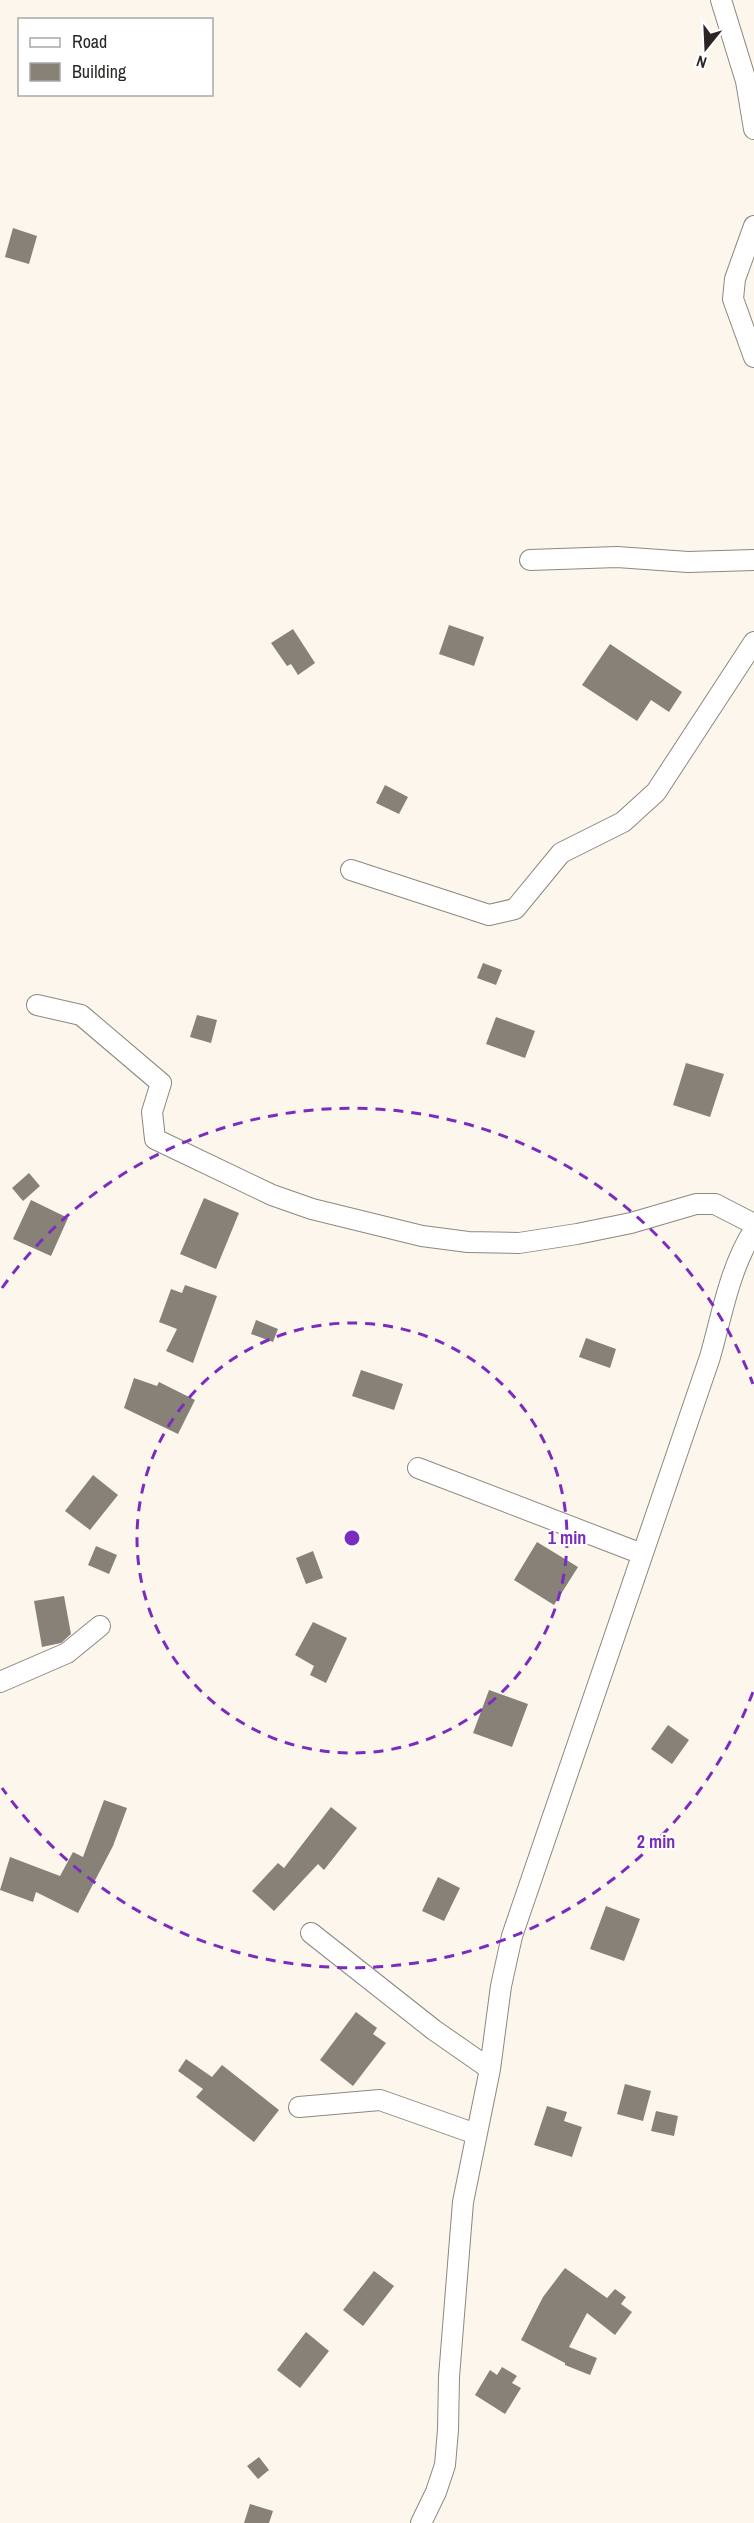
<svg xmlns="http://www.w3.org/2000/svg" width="754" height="2523" font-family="'Archivo Narrow',sans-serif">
	<rect width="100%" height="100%" fill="#fcf6ec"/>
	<path fill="#878178" d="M 13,228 L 37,236 L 29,264 L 5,257 Z
		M 449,625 L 484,637 L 474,666 L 439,654 Z
		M 293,629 L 315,663 L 298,675 L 291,664 L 287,666 L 271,643 Z
		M 610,644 L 682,692 L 669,712 L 651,700 L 637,721 L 582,685 Z
		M 385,785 L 408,797 L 399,814 L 376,803 Z
		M 483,963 L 502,970 L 496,985 L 477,978 Z
		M 197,1015 L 217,1020 L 211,1043 L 190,1037 Z
		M 496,1017 L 535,1031 L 525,1058 L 486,1044 Z
		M 686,1063 L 724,1074 L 710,1117 L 673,1105 Z
		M 29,1173 L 40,1186 L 23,1201 L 12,1188 Z
		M 204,1198 L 239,1213 L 216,1269 L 180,1254 Z
		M 31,1200 L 68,1218 L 51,1256 L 13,1239 Z
		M 185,1285 L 217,1296 L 193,1363 L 166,1351 L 177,1329 L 159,1322 L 171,1289 L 182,1293 Z
		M 256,1320 L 278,1329 L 273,1342 L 251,1334 Z
		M 586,1338 L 616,1349 L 610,1368 L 579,1357 Z
		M 361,1370 L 403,1384 L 394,1410 L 352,1396 Z
		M 134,1378 L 157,1386 L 159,1382 L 195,1400 L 178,1434 L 124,1408 Z
		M 93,1475 L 118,1495 L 90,1530 L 65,1511 Z
		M 537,1542 L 578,1567 L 554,1605 L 514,1580 Z
		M 96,1546 L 117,1555 L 109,1574 L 88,1565 Z
		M 313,1551 L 323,1578 L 306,1584 L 296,1558 Z
		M 64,1596 L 71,1634 L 61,1643 L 42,1647 L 34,1601 Z
		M 313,1622 L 347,1638 L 326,1683 L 310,1675 L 314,1666 L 295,1655 Z
		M 489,1690 L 528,1704 L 512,1747 L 473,1733 Z
		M 668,1725 L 689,1740 L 672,1764 L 651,1749 Z
		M 104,1800 L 127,1808 L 113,1846 L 78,1913 L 36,1892 L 33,1902 L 0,1890 L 10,1857 L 60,1876 L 73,1852 L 83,1857 Z
		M 331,1807 L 357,1828 L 324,1870 L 318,1864 L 274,1911 L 252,1891 L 278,1863 L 284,1868 Z
		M 438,1877 L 460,1888 L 444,1921 L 422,1911 Z
		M 606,1906 L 640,1919 L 624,1961 L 590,1949 Z
		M 356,2012 L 377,2028 L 373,2034 L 386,2043 L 353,2086 L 320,2060 Z
		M 186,2059 L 212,2077 L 222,2065 L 279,2110 L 254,2142 L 196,2097 L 203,2089 L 178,2071 Z
		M 625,2084 L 651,2091 L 643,2121 L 617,2114 Z
		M 547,2106 L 567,2112 L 564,2121 L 582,2127 L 572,2157 L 534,2145 Z
		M 656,2111 L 678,2116 L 674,2136 L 651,2131 Z
		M 565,2268 L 607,2298 L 615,2289 L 626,2297 L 621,2304 L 632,2312 L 615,2335 L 587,2313 L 569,2347 L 597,2358 L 590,2375 L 565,2365 L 565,2363 L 521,2340 L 543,2297 Z
		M 374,2271 L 394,2286 L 363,2326 L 343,2310 Z
		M 306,2332 L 329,2351 L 300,2388 L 277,2370 Z
		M 502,2367 L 517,2376 L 512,2383 L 521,2388 L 505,2414 L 475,2395 L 490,2370 L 497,2375 Z
		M 259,2457 L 269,2470 L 258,2479 L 247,2466 Z
		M 250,2504 L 273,2511 L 269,2523 L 244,2523 Z"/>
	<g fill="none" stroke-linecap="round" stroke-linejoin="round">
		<defs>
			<path id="minor" d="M 721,0 L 746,81 L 754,129
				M 754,226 L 735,279 L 733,299 L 754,357
				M 530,560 L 617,557 L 688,562 L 754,560
				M 351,870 L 489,915 L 515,909 L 561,853 L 623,822 L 656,792 L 754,642
				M 37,1005 L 81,1015 L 161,1083 L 152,1112 L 155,1139 L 272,1195 L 312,1209 L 422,1236 L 468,1242 L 519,1243 L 577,1234 L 631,1223 L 696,1204 L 715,1204 L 754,1224
				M 418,1468 L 642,1554
				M 0,1682 L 67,1653 L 100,1626
				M 311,1933 L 434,2030 L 490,2069
				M 299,2107 L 380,2100 L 476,2134
				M 421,2523 L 436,2492 L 445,2465 L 448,2430 L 449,2377 L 463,2202 L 490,2069 L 501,1986 L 512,1936 L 710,1357 C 722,1315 730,1267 754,1230"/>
		</defs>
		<use href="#minor" stroke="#8d887f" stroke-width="22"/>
		<use href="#minor" stroke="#fff" stroke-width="20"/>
	</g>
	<g fill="none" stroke="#7b2cbf" stroke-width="3" stroke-dasharray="10 8">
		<circle cx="352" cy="1538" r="215"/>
		<path d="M753 1692A430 430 0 0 1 2 1788M2 1288A430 430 0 0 1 753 1384"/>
	</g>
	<circle cx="352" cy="1538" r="9" fill="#7b2cbf" stroke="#fff" stroke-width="3"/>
	<g font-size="18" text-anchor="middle" font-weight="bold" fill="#7b2cbf" stroke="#fff" stroke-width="4.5" stroke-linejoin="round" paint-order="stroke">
		<text x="567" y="1544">1 min</text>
		<text x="656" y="1848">2 min</text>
	</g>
	<rect x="18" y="18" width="195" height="78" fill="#ffffff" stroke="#a9a8a7" stroke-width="1.5"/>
	<rect x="30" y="38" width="30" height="9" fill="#ffffff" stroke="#a9a8a7" stroke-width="1.5"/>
	<text x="72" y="48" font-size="18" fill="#292623">Road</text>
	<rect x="30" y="63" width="30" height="18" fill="#878178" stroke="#a9a8a7" stroke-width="1.5"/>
	<text x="72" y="78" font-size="18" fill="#292623">Building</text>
	<g transform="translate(706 48) rotate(198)" stroke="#ffffff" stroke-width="4.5" paint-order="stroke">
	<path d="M0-4.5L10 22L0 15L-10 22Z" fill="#292623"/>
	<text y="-9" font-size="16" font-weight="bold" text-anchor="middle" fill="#292623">N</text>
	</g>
</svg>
